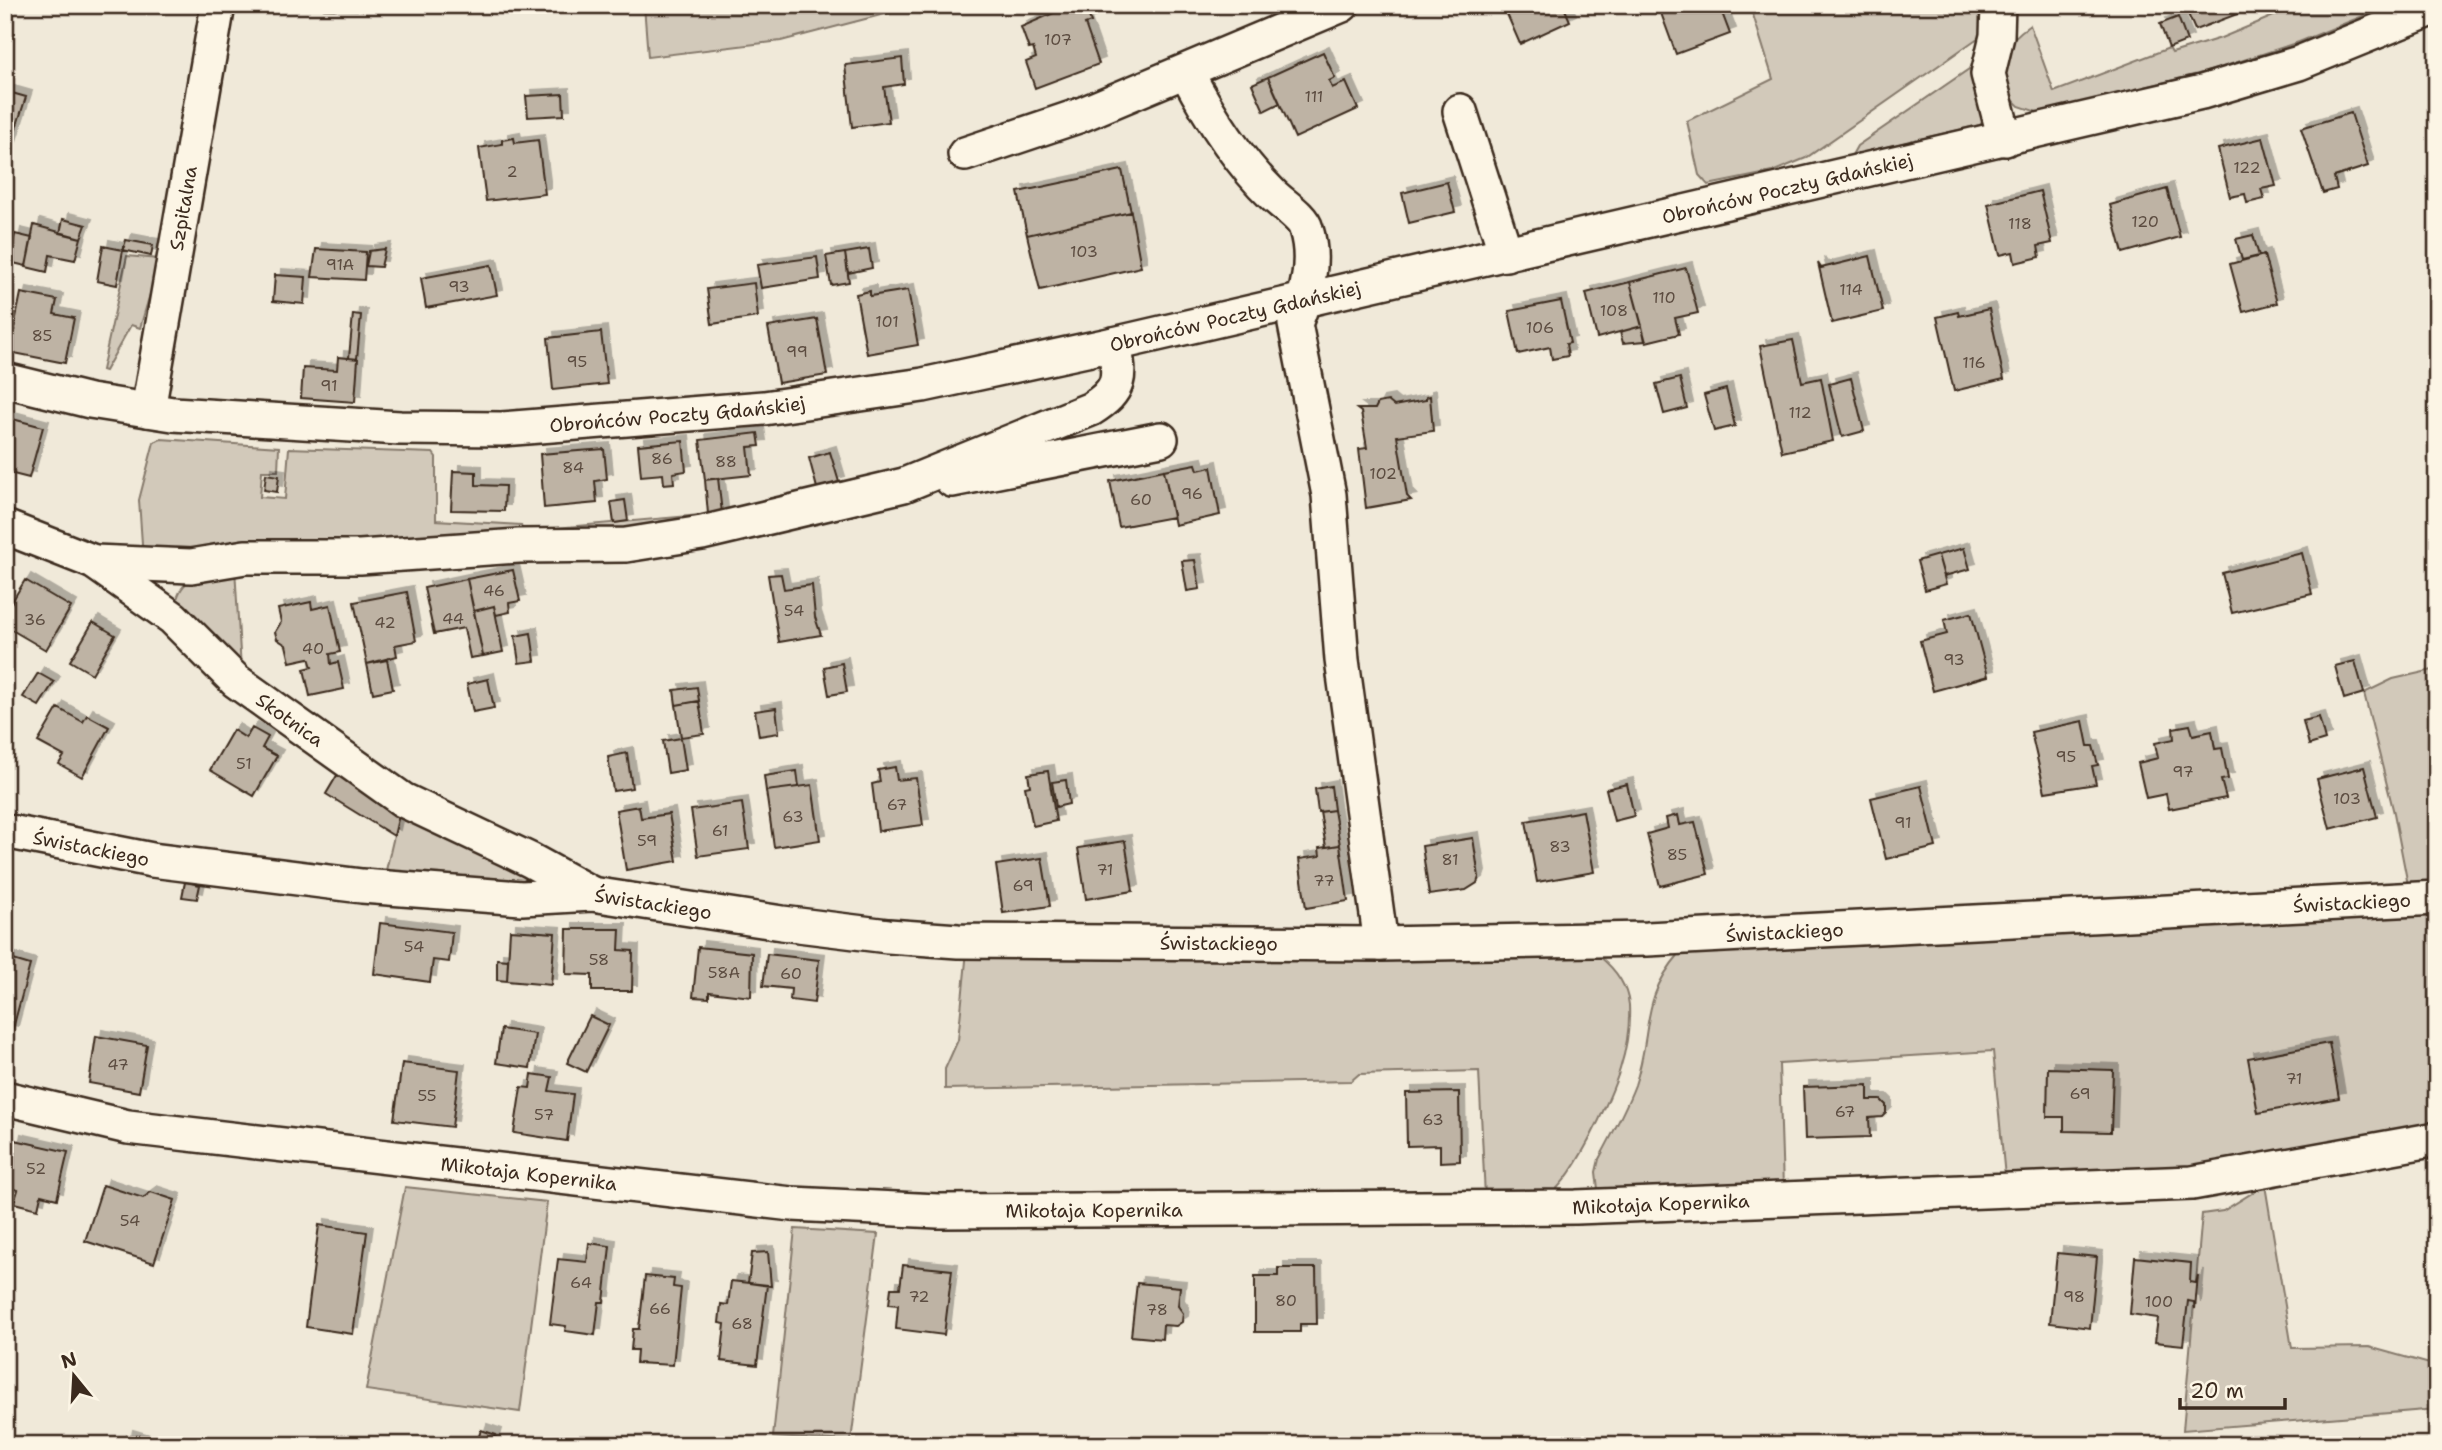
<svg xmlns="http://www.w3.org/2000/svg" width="2442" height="1450" font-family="'Shantell Sans',sans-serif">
	<defs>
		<filter id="shadow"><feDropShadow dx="6" dy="-6" stdDeviation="0" flood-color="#0004"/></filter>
	</defs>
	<rect width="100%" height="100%" fill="#f0e9d9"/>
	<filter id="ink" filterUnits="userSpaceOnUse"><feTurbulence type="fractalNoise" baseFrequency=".0143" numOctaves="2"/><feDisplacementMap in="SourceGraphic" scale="14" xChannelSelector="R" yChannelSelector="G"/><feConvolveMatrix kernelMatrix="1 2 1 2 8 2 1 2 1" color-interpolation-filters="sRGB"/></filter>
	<g filter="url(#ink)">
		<path fill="#d2c9ba" stroke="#867a6c" stroke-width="2" d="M 644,5 L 919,5 L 781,41 L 648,57 Z
			M 1750,5 L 1992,5 L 1985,33 L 1806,158 L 1772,172 L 1708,185 L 1699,175 L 1687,121 L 1773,79 Z
			M 2300,5 L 2390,5 L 2299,42 L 2210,71 L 2040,113 L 2019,106 L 2005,92 C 2004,58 1999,46 2030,25 L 2054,92 L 2169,48 L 2172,53 L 2221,38 Z
			M 1972,67 L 1977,70 L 1990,111 L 1980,125 L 1852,155 L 1857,146 Z
			M 127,256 L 159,259 L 158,267 L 140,328 L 131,325 L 105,371 L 102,370 Z
			M 161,439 L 279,447 L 278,471 L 262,471 L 260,497 L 285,499 L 289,448 L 433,453 L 436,457 L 436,520 L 521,525 L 522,531 L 722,513 L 703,526 L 143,558 L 139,500 L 154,442 Z
			M 235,568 L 241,670 L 176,604 C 181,573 209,573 235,568 Z
			M 2437,669 L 2437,888 L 2408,885 L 2394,813 L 2364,693 L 2393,679 Z
			M 400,810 L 529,878 L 529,885 L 384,879 Z
			M 2437,907 L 2437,1132 L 2190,1173 L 2005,1177 L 1993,1051 L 1779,1064 L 1783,1188 L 1611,1196 L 1598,1189 L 1596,1172 L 1599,1159 C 1612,1135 1625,1111 1635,1085 C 1653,1032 1639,1000 1680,953 Z
			M 967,951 L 1599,956 C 1614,968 1627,985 1629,1005 C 1630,1026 1626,1050 1620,1069 C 1612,1096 1570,1190 1544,1197 C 1528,1202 1503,1197 1485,1197 L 1479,1071 L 1359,1074 L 1351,1081 L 945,1089 L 945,1069 L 958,1040 Z
			M 2265,1185 L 2292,1348 L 2369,1347 L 2437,1366 L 2437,1409 L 2183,1430 L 2202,1214 L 2223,1211 Z
			M 405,1187 L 547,1202 L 520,1412 L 366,1390 Z
			M 795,1229 L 878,1234 L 851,1441 L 773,1437 Z"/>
		<path fill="#beb3a4" stroke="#3b2a1e" stroke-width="2" filter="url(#shadow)" d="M 324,5 L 379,5 L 379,10 L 324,9 Z
			M 1072,5 L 1085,5 L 1091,22 L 1085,24 L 1099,64 L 1035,88 L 1026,62 L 1036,58 L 1033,48 L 1029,49 L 1021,27 Z
			M 1503,5 L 1568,5 L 1564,7 L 1570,21 L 1520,44 Z
			M 1658,5 L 1719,5 L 1730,34 L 1676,54 Z
			M 2184,5 L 2246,5 L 2248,10 L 2195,30 Z
			M 2178,17 L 2187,41 L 2169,48 L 2160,24 Z
			M 1323,52 L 1335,78 L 1329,81 L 1332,88 L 1346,82 L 1358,109 L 1295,138 L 1268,77 Z
			M 902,58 L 904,84 L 884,87 L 889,122 L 852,127 L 845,65 Z
			M 1268,77 L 1280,103 L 1264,111 L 1252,84 Z
			M 5,91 L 26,97 L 9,150 L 5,149 Z
			M 563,94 L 564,115 L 528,117 L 526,96 Z
			M 2351,113 L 2368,166 L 2334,177 L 2337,189 L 2323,193 L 2301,128 Z
			M 514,138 L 515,143 L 538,140 L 545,194 L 486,201 L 479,148 L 502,144 L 502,140 Z
			M 2263,138 L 2276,186 L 2261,189 L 2264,199 L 2247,203 L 2245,194 L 2230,197 L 2218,149 Z
			M 1122,170 L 1131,212 L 1027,235 L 1018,192 Z
			M 1447,182 L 1455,212 L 1409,223 L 1402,193 Z
			M 2167,189 L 2180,237 L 2123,253 L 2110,205 Z
			M 2040,191 L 2052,243 L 2038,246 L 2040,257 L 2015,263 L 2013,252 L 2000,255 L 1988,204 Z
			M 1131,212 L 1141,267 L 1040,290 L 1027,235 Z
			M 63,219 L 86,225 L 81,238 L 60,233 Z
			M 34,225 L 81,238 L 75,260 L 50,255 L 47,272 L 26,267 Z
			M 15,234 L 32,238 L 26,266 L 9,262 Z
			M 2253,235 L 2259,256 L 2242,260 L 2236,239 Z
			M 126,240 L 153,245 L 151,256 L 123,250 Z
			M 103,246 L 123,250 L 117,285 L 97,281 Z
			M 316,249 L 366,252 L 364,280 L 312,277 Z
			M 385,249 L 381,267 L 366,266 L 369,251 Z
			M 869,249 L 872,268 L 848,273 L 845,253 Z
			M 845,253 L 849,282 L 831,285 L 826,256 Z
			M 2264,255 L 2277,303 L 2243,312 L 2230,264 Z
			M 1870,256 L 1883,311 L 1832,323 L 1818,263 L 1821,268 Z
			M 817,257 L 820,279 L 761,288 L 757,265 Z
			M 491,265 L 497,295 L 426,308 L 421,278 Z
			M 1686,268 L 1698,313 L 1675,318 L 1679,334 L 1646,342 L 1630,282 Z
			M 275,275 L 306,277 L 304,304 L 273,301 Z
			M 1630,282 L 1642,326 L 1597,338 L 1586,293 Z
			M 754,283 L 758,317 L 712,324 L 707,289 Z
			M 908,290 L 918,345 L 867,354 L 856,294 L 870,291 L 870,296 Z
			M 21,293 L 57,300 L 54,314 L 74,318 L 65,363 L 9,352 Z
			M 1561,301 L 1570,343 L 1566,344 L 1568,356 L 1552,359 L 1550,347 L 1518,354 L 1509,311 Z
			M 1989,309 L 2004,379 L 1954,391 L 1937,317 L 1958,312 L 1959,316 Z
			M 353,314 L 361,315 L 357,359 L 349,358 Z
			M 817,319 L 827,375 L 778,383 L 768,327 Z
			M 1642,326 L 1645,341 L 1623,343 L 1620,332 Z
			M 601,332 L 607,384 L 553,390 L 548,338 Z
			M 1793,340 L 1802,382 L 1821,378 L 1833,441 L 1782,452 L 1760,346 Z
			M 338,357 L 358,359 L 355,402 L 301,398 L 303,368 L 337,370 Z
			M 1680,378 L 1687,408 L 1664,414 L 1656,384 Z
			M 1851,378 L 1864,431 L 1842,437 L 1829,384 Z
			M 1726,389 L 1735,426 L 1714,431 L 1704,395 Z
			M 1430,396 L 1433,431 L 1397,436 L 1407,496 L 1411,500 L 1366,508 L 1359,449 L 1367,448 L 1361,412 L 1357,409 L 1375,409 L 1378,403 L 1388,401 L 1394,406 L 1426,400 L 1426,397 Z
			M 5,417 L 43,427 L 29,478 L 5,472 Z
			M 758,433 L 760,446 L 748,447 L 751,475 L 705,480 L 700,440 Z
			M 683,441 L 686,471 L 673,473 L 674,483 L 664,484 L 663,474 L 641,476 L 638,445 Z
			M 604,449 L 607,479 L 595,481 L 597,503 L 544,508 L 540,454 Z
			M 830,452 L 839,482 L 817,488 L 809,458 Z
			M 1196,464 L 1198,470 L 1211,467 L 1220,515 L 1175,525 L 1164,470 Z
			M 1164,470 L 1173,517 L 1119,527 L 1110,481 Z
			M 453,471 L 476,472 L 476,485 L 505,486 L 504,511 L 451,510 Z
			M 266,474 L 279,476 L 277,492 L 264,490 Z
			M 718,478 L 722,513 L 708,514 L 705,480 Z
			M 625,500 L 628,521 L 614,523 L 611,502 Z
			M 1964,548 L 1970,569 L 1944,576 L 1938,555 Z
			M 2302,553 L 2312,594 L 2232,613 L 2222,573 Z
			M 1938,555 L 1946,584 L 1925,590 L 1917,561 Z
			M 1195,560 L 1200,589 L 1187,591 L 1182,561 Z
			M 513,570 L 520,601 L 509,603 L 510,612 L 496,615 L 494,606 L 474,611 L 467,579 Z
			M 781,574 L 784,589 L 812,585 L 815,617 L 821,635 L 779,642 L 768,575 Z
			M 467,579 L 483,656 L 470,658 L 464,628 L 434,634 L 424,588 Z
			M 25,580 L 71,607 L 46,650 L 5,626 L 5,613 Z
			M 407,592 L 416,641 L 395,645 L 397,656 L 367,664 L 354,602 Z
			M 311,602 L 312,609 L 330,605 L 340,652 L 330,654 L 331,664 L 338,662 L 344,689 L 310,696 L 304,669 L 312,667 L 309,658 L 290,662 L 286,645 L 277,639 L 275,632 L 281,622 L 278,609 Z
			M 494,606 L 503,652 L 483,656 L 474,611 Z
			M 1971,613 L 1988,676 L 1933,691 L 1920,641 L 1947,634 L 1944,620 Z
			M 93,622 L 115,635 L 92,674 L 70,661 Z
			M 531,633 L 535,661 L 519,663 L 515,636 Z
			M 387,660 L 393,689 L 373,693 L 367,664 Z
			M 2355,661 L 2364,693 L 2344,699 L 2335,666 Z
			M 842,663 L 847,692 L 829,695 L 824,667 Z
			M 38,673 L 54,682 L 39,706 L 23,697 Z
			M 488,679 L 494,708 L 473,712 L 467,684 Z
			M 697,687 L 699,701 L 676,705 L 674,690 Z
			M 699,701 L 704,734 L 681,737 L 676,705 Z
			M 58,708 L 83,722 L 87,715 L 109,727 L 82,777 L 59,764 L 64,756 L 38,742 Z
			M 776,708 L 779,733 L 759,736 L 755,711 Z
			M 2319,717 L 2325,740 L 2309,745 L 2303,721 Z
			M 2083,721 L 2088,746 L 2093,746 L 2098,765 L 2092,766 L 2096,784 L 2045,792 L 2031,732 Z
			M 2190,725 L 2193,735 L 2212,731 L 2215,749 L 2222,748 L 2228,779 L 2221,780 L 2226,798 L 2169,809 L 2166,794 L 2146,798 L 2138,763 L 2158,758 L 2155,743 L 2174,739 L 2173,728 Z
			M 252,728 L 268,737 L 262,748 L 277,756 L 254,796 L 210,770 L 233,730 L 246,738 Z
			M 681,738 L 686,770 L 668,773 L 663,741 Z
			M 627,753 L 632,788 L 613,791 L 608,757 Z
			M 895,767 L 897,780 L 916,778 L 923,825 L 878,831 L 872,784 L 880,782 L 878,770 Z
			M 2364,767 L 2377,817 L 2330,829 L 2317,779 Z
			M 797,771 L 799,787 L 766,791 L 764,776 Z
			M 1048,771 L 1056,821 L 1033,826 L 1025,787 L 1030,786 L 1028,774 Z
			M 339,772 L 400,810 L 394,836 L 326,794 Z
			M 1066,780 L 1069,804 L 1056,807 L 1052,782 Z
			M 1627,784 L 1634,816 L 1614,821 L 1606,789 Z
			M 812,785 L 820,840 L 774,847 L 766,791 Z
			M 1331,786 L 1334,810 L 1318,812 L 1315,789 Z
			M 1921,786 L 1936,847 L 1886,859 L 1871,798 Z
			M 742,803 L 749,849 L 698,856 L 691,810 Z
			M 639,806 L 641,818 L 669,814 L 677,861 L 626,870 L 616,810 Z
			M 1334,810 L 1340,845 L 1326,847 L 1320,812 Z
			M 1583,811 L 1594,872 L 1537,882 L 1526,821 Z
			M 1678,815 L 1680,825 L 1695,822 L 1708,874 L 1660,886 L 1647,834 L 1668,828 L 1666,818 Z
			M 1473,838 L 1479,877 L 1477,883 L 1466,890 L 1429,895 L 1422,846 Z
			M 1125,841 L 1133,891 L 1086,899 L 1078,848 Z
			M 1340,845 L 1348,901 L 1306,908 L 1299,859 L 1320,856 L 1319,848 Z
			M 1042,858 L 1050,906 L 1003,913 L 996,865 Z
			M 185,882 L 200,885 L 197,899 L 182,897 Z
			M 380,923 L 452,932 L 449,962 L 433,960 L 430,982 L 374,974 Z
			M 567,929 L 620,929 L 619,950 L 633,951 L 632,991 L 592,991 L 592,975 L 566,974 Z
			M 510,930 L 555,933 L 551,985 L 507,981 Z
			M 698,947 L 752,953 L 751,997 L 709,992 L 709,998 L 693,997 Z
			M 767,954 L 819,960 L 814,1003 L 790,1000 L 791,989 L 763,986 Z
			M 10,959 L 30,965 L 12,1032 L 5,1030 L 5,970 Z
			M 497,959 L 508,960 L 507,981 L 497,980 Z
			M 590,1016 L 609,1025 L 586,1072 L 567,1063 Z
			M 501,1029 L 535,1034 L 530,1068 L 496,1063 Z
			M 96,1036 L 147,1045 L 139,1092 L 89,1083 Z
			M 2329,1043 L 2339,1098 L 2258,1113 L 2248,1058 Z
			M 402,1063 L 459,1070 L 452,1127 L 394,1120 Z
			M 2048,1068 L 2113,1070 L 2111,1132 L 2064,1131 L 2064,1117 L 2047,1117 Z
			M 532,1074 L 552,1077 L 549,1091 L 573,1094 L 567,1141 L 514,1133 L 521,1087 L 530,1088 Z
			M 1868,1085 L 1868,1100 L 1881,1100 L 1886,1105 L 1886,1113 L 1882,1117 L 1869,1118 L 1870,1137 L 1805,1139 L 1803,1087 Z
			M 1459,1092 L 1460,1161 L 1440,1162 L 1440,1145 L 1407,1146 L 1406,1093 Z
			M 15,1140 L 68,1152 L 57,1199 L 41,1195 L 38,1209 L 14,1203 L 18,1190 L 5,1187 Z
			M 103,1185 L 143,1198 L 151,1192 L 175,1200 L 154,1263 L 85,1241 Z
			M 319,1225 L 367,1232 L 353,1334 L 306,1327 Z
			M 589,1243 L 610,1246 L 604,1302 L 599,1302 L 595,1335 L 565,1331 L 566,1326 L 550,1324 L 558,1259 L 587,1262 Z
			M 768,1252 L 771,1286 L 748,1283 L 752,1253 Z
			M 2057,1253 L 2097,1257 L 2090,1328 L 2050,1323 Z
			M 2135,1257 L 2191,1263 L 2190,1282 L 2196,1283 L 2198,1275 L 2195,1309 L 2194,1302 L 2188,1301 L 2183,1345 L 2155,1342 L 2158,1318 L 2130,1314 Z
			M 903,1265 L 952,1270 L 944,1335 L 896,1329 L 898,1305 L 889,1304 L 891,1288 L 900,1288 Z
			M 1278,1268 L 1316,1268 L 1317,1324 L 1300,1324 L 1300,1332 L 1255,1332 L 1255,1276 L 1278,1276 Z
			M 645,1276 L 674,1279 L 673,1287 L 681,1288 L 673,1365 L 636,1363 L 637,1350 L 631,1350 L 633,1329 L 639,1329 Z
			M 731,1281 L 767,1285 L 757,1365 L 721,1361 L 725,1324 L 719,1323 L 721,1304 L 728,1305 Z
			M 1137,1283 L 1180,1287 L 1178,1306 L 1183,1313 L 1182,1322 L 1176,1326 L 1163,1325 L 1162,1339 L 1131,1336 Z
			M 481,1430 L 496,1435 L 493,1445 L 476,1445 Z
			M 127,1436 L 147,1442 L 146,1445 L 125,1445 Z"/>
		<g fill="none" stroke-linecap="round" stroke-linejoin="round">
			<defs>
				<g id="minor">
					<path d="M 1998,5 L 1997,36 L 1988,74 L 2005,139"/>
					<path d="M 1187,73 C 1210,117 1237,160 1273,195 C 1282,204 1303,217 1306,229 C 1316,261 1307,294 1295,324 L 1329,495 L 1342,660 L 1381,944"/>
					<path d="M 1460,111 L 1506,254"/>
					<path d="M 965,154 L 1078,116 L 1342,5"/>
					<path id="s1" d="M 5,380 L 90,401 L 173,414 L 400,428 L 502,429 L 764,408 L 923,385 L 1114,344 L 2202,92 L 2299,63 L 2437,7"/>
					<path id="s2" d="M 148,410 L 218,5"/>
					<path d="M 952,480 L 1161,439"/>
					<path id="s3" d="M 5,527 L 94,562 L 173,618 L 236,681 L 403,800 L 530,860 L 592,894"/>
					<path d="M 94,562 L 191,566 L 245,557 L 360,557 L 519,546 L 626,545 L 702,533 L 904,485 L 1091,409 C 1121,390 1121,378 1114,344"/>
					<path id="s4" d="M 5,831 L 152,860 L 362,886 L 522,898 L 592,894 L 782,923 L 888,936 L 958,941 L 1381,944 L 1647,939 L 2437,898"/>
					<path id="s5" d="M 5,1098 L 128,1127 L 792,1204 L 938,1211 L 1576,1207 L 2192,1183 L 2437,1139"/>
				</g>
			</defs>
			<use href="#minor" stroke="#3b2a1e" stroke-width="38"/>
			<use href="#minor" stroke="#fcf5e5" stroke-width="33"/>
		</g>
	</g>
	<g text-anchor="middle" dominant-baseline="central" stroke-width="7" stroke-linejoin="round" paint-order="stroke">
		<g font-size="16" fill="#5c4c40">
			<text x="1058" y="39">107</text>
			<text x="1314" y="96">111</text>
			<text x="2247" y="167">122</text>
			<text x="512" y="171">2</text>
			<text x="2145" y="221">120</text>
			<text x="2020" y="223">118</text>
			<text x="1084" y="251">103</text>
			<text x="340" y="264">91A</text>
			<text x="459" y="286">93</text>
			<text x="1851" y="289">114</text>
			<text x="1664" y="297">110</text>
			<text x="1614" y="310">108</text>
			<text x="887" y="321">101</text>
			<text x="1540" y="327">106</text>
			<text x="42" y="335">85</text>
			<text x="797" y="351">99</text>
			<text x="577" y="361">95</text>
			<text x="1974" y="362">116</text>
			<text x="329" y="385">91</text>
			<text x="1800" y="412">112</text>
			<text x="662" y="458">86</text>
			<text x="726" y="461">88</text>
			<text x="573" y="467">84</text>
			<text x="1383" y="473">102</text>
			<text x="1192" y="493">96</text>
			<text x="1141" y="499">60</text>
			<text x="494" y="590">46</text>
			<text x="794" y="610">54</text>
			<text x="453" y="618">44</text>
			<text x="35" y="619">36</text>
			<text x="385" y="622">42</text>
			<text x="313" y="648">40</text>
			<text x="1954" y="659">93</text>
			<text x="2066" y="756">95</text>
			<text x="244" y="763">51</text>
			<text x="2183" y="771">97</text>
			<text x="2347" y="798">103</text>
			<text x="897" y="804">67</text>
			<text x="793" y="816">63</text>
			<text x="1903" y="822">91</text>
			<text x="720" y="830">61</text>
			<text x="647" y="840">59</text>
			<text x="1560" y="846">83</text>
			<text x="1677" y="854">85</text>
			<text x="1450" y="859">81</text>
			<text x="1105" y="869">71</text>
			<text x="1324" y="880">77</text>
			<text x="1023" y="885">69</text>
			<text x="414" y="946">54</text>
			<text x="599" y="959">58</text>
			<text x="724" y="972">58A</text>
			<text x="791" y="973">60</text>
			<text x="118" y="1064">47</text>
			<text x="2294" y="1078">71</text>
			<text x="2080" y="1093">69</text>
			<text x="427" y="1095">55</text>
			<text x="1845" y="1111">67</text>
			<text x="544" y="1114">57</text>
			<text x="1433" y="1119">63</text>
			<text x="36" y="1168">52</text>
			<text x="130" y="1220">54</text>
			<text x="581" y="1282">64</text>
			<text x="919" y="1296">72</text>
			<text x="2074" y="1296">98</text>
			<text x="1286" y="1300">80</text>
			<text x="2159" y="1301">100</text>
			<text x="660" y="1308">66</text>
			<text x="1157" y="1309">78</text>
			<text x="742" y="1323">68</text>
		</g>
		<g font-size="19" fill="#3b2a1e" stroke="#fcf5e5">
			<text stroke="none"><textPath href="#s1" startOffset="1811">Obrońców Poczty Gdańskiej</textPath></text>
			<text stroke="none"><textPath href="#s2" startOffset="205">Szpitalna</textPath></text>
			<text stroke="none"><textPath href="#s1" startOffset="1244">Obrońców Poczty Gdańskiej</textPath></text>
			<text stroke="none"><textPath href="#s1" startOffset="677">Obrońców Poczty Gdańskiej</textPath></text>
			<text stroke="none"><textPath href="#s3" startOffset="348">Skotnica</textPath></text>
			<text stroke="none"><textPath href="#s4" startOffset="88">Świstackiego</textPath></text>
			<text stroke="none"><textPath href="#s4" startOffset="2356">Świstackiego</textPath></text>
			<text stroke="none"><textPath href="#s4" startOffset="654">Świstackiego</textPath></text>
			<text stroke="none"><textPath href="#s4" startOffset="1788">Świstackiego</textPath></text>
			<text stroke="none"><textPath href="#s4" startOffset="1222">Świstackiego</textPath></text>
			<text stroke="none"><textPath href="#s5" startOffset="530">Mikołaja Kopernika</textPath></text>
			<text stroke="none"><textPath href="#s5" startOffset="1664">Mikołaja Kopernika</textPath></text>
			<text stroke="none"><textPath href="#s5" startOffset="1097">Mikołaja Kopernika</textPath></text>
		</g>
	</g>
	<rect width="2442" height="1450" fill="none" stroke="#fcf5e5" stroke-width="28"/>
	<rect x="14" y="14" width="2414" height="1422" fill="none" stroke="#3b2a1e" stroke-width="2.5" filter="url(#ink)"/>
	<g transform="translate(74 1376) rotate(342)" stroke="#fcf5e5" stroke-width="5" paint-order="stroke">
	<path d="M0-5L12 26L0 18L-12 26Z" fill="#3b2a1e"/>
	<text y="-10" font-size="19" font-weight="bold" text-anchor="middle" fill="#3b2a1e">N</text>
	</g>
	<path d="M2180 1398v10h105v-10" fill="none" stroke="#3b2a1e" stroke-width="3.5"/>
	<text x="2190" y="1398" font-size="21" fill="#3b2a1e" stroke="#fcf5e5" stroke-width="5" paint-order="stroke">20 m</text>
</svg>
